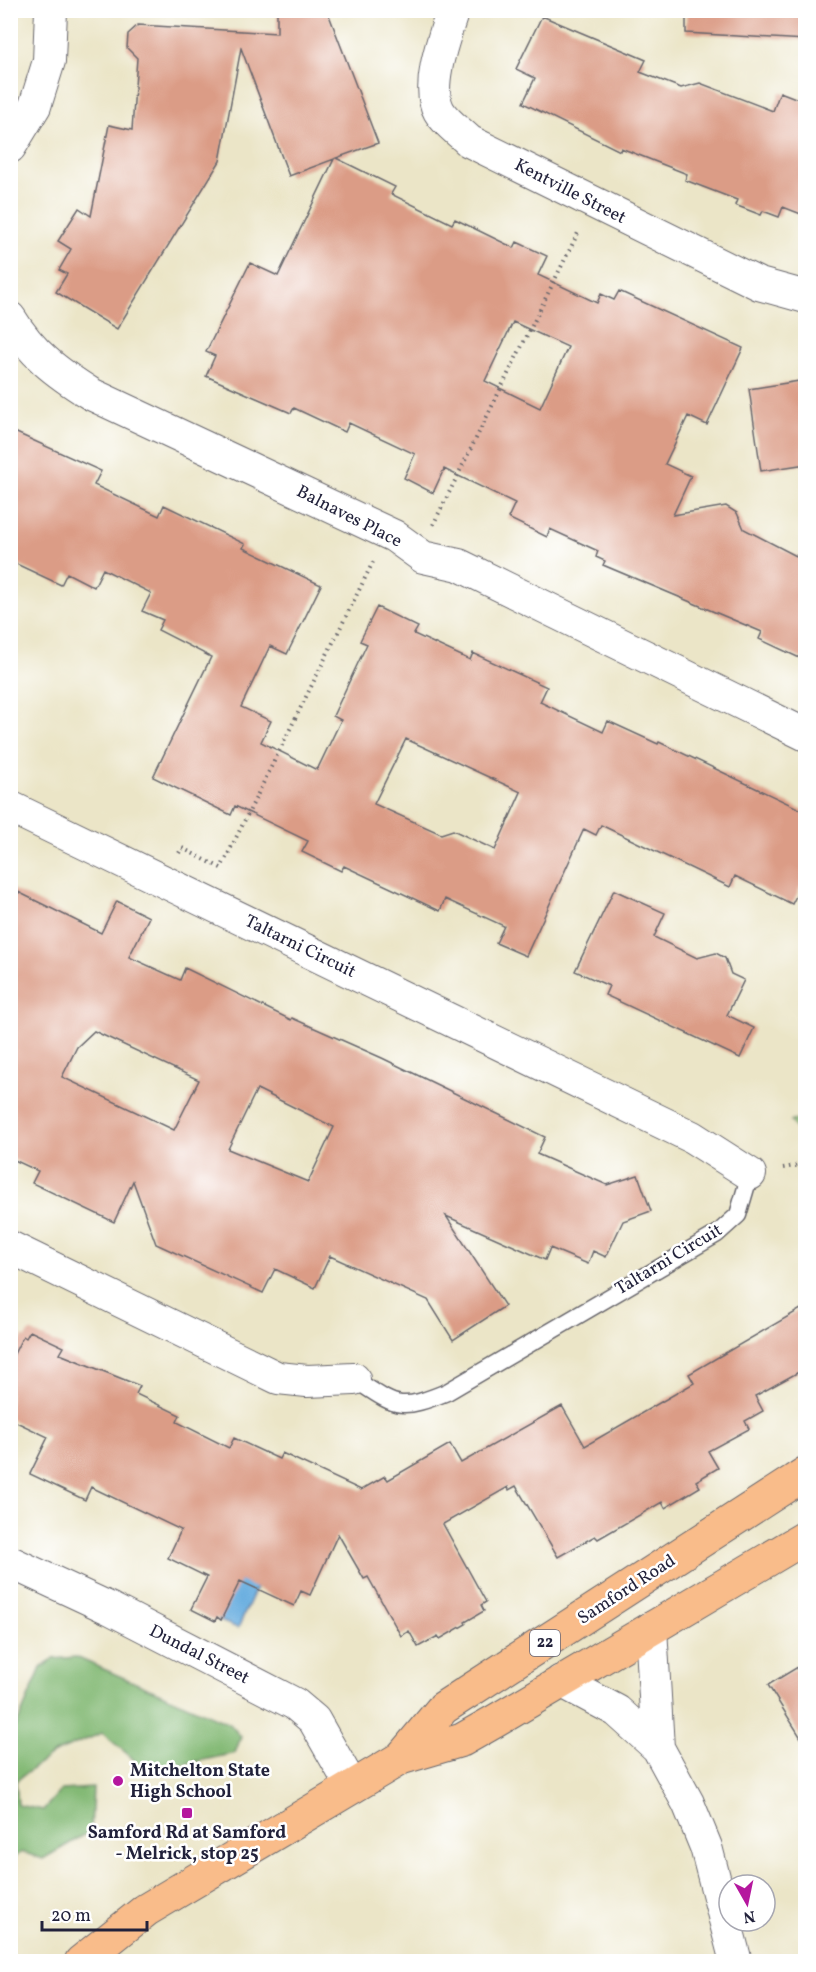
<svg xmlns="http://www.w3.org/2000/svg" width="816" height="1972" font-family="Vollkorn,serif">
	<rect width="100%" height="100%" fill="#fff"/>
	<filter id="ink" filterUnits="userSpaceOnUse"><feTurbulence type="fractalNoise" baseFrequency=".0167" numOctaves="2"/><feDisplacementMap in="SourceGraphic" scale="12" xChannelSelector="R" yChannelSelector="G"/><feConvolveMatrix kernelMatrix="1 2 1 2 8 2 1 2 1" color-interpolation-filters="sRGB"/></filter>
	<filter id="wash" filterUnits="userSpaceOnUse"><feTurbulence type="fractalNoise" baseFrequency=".008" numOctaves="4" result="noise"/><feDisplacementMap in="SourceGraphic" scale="24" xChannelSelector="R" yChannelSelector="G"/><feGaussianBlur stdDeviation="1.35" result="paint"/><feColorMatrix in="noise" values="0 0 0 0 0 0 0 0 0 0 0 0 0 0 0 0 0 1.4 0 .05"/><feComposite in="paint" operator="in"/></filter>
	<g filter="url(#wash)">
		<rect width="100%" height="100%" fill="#ebe5c7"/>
		<path fill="#a4d989" stroke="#637e62" stroke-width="1.5" d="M 805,1120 L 806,1120 L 805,1145 L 791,1121 Z"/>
		<path fill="#83b975" stroke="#526e58" stroke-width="1.5" d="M 76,1657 L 230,1724 L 241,1737 L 235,1753 L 145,1773 L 131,1757 L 102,1733 L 54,1753 L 16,1781 L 18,1805 L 43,1810 L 61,1790 L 93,1788 L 91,1831 L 43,1859 L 22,1852 L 11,1860 L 11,1731 L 17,1724 L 41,1668 L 53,1659 Z"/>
		<path fill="#6bafe0" stroke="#46688e" stroke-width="1.5" d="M 238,1577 L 257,1586 L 238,1628 L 218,1620 Z"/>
		<g id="blocks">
			<path fill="#db9c86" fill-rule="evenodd" d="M 277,10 L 327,10 L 378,143 L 336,158 L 395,187 L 391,194 L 452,224 L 455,219 L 514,248 L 517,242 L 547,256 L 538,275 L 597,303 L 601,294 L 614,300 L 619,291 L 743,348 L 707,425 L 688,416 L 665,464 L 691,476 L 673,515 L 726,506 L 737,513 L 744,529 L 806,561 L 806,661 L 759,639 L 762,632 L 603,565 L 605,561 L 596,557 L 598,551 L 550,529 L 547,537 L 508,518 L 515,503 L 444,469 L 433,493 L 404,478 L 415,454 L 349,423 L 345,432 L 294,408 L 291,413 L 206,376 L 215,356 L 206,352 L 250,263 L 278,276 L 334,159 L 289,176 L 241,48 L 220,161 L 117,329 L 56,292 L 67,274 L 59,270 L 71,249 L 58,241 L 79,208 L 91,216 L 109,125 L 132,130 L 137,58 L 127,48 L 128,34 L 138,25 L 277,33 ZM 513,322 L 568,347 L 540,408 L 485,381 Z
				M 686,10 L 806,10 L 806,40 L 686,33 Z
				M 542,16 L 646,60 L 640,72 L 681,88 L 700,83 L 773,111 L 780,92 L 806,102 L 806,216 L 783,207 L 779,217 L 763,211 L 761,215 L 735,205 L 737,200 L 685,180 L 687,174 L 621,148 L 620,151 L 523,103 L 535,78 L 516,69 Z
				M 806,380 L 806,464 L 761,471 L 749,389 Z
				M 10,430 L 101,471 L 94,485 L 159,516 L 164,505 L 245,544 L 243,548 L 321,585 L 287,654 L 270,646 L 241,707 L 271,721 L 261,742 L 317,770 L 341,720 L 333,716 L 367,644 L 360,641 L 377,607 L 418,627 L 414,634 L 470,660 L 473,653 L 547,687 L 540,702 L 603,732 L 608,721 L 658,744 L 659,742 L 806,812 L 806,876 L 792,904 L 735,876 L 730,887 L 601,825 L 596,835 L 584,829 L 526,956 L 496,943 L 504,926 L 445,899 L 440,911 L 344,866 L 341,871 L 302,852 L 308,841 L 235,806 L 231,815 L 153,777 L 211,657 L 158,630 L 163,620 L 142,611 L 151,593 L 103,569 L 94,587 L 67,573 L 61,585 L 10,561 ZM 406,739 L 521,792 L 495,850 L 453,830 L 441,834 L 374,804 Z
				M 10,888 L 101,933 L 117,901 L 149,917 L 129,957 L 180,980 L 185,968 L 291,1020 L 292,1018 L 382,1058 L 545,1137 L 537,1154 L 607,1185 L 638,1175 L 651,1211 L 623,1221 L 606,1257 L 593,1251 L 588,1264 L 550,1248 L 545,1260 L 446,1216 L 505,1306 L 453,1340 L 428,1300 L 330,1256 L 315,1288 L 275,1269 L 263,1293 L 156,1244 L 133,1181 L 114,1222 L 32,1183 L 38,1171 L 10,1158 ZM 94,1031 L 199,1080 L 174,1130 L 62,1077 L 77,1047 ZM 257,1089 L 334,1127 L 308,1182 L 228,1149 Z
				M 614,890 L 665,913 L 654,937 L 697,958 L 716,953 L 725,958 L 731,974 L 744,980 L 727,1015 L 754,1028 L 740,1058 L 605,995 L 609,986 L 575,971 Z
				M 806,1306 L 806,1368 L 755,1396 L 763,1411 L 745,1421 L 749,1429 L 708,1451 L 718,1468 L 696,1481 L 700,1487 L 665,1508 L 662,1502 L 598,1539 L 595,1536 L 558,1557 L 516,1486 L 509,1490 L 508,1487 L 443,1524 L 486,1602 L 481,1605 L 484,1611 L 465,1622 L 466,1624 L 440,1639 L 438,1636 L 418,1647 L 409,1631 L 401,1636 L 368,1577 L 364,1579 L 338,1534 L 310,1595 L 301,1591 L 294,1606 L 240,1581 L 221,1620 L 217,1617 L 215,1621 L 191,1609 L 207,1577 L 168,1558 L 181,1530 L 91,1487 L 85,1500 L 30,1474 L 48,1437 L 10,1419 L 10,1362 L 23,1336 L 26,1338 L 30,1331 L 64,1347 L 60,1354 L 140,1386 L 136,1394 L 180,1415 L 177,1422 L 229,1448 L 234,1438 L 279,1459 L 282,1453 L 361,1490 L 385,1476 L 388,1480 L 450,1444 L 461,1463 L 562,1406 L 585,1446 L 694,1383 L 689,1374 Z
				M 806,1662 L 806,1746 L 768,1685 Z"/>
		</g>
	</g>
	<g filter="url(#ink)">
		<use href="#blocks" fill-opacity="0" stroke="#68666c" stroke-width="1.5"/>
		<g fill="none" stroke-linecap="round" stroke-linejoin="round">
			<defs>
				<path id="lane" d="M 354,1379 C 397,1407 398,1412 447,1392 L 717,1234 L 738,1215 L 750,1174"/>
				<path id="street" d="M 453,10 C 445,35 425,86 439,111 C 445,122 460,132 469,141 L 759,284 L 806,297
					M 10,147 L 35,106 L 49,61 L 51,10
					M 10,318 C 32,354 56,372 91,394 L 394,536 L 423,557 L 459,565 L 806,735
					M 10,807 L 692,1137 L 750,1174
					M 10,1247 L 278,1378 L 307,1381 L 354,1379
					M 10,1562 L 111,1609 L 295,1704 L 314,1720 L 352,1787
					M 651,1628 L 658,1748
					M 561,1681 L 617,1711 L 658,1748 L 688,1803 L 706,1847 L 736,1962"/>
				<path id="primary" d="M 401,1758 L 443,1708 L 806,1473
					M 81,1962 L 146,1910 L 401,1758 L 462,1740 L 497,1720 L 806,1537"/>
			</defs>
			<use href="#lane" stroke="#68666c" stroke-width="19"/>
			<use href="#street" stroke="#68666c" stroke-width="34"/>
			<use href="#primary" stroke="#68666c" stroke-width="35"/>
			<path stroke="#68666c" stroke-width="4" stroke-dasharray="1.5 4.5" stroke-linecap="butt" d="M 433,525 L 578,233
				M 179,853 L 182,848 L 221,868 L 373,562
				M 783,1168 L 806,1164"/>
			<use href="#lane" stroke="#fff" stroke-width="16"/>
			<use href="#street" stroke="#fff" stroke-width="32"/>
			<use href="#primary" stroke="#f9bc8a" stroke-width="33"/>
		</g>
	</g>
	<g fill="#b5179e" stroke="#fff" stroke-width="2">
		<circle cx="118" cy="1781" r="6"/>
		<rect x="181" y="1807" width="12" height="12" rx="3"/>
	</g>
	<g text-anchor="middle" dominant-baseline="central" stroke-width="5" stroke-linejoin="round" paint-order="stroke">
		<rect fill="#fff" stroke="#646476" stroke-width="1.5" x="530" y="1630" width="30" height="26" rx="4.5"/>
		<g font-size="16" font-weight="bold" fill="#22223b">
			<text x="545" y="1643">22</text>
		</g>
		<g font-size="18" fill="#22223b" stroke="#fff">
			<text transform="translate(570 192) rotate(27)">Kentville Street</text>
			<text transform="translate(349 517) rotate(27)">Balnaves Place</text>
			<text transform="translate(300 947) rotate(26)">Taltarni Circuit</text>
			<text transform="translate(669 1260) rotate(-31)">Taltarni Circuit</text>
			<text transform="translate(627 1590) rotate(-33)">Samford Road</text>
			<text transform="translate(199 1655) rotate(27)">Dundal Street</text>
		</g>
		<g font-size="18" font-weight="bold" fill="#22223b" stroke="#fff" text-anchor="start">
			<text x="130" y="1771">Mitchelton State<tspan x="130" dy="21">High School</tspan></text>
			<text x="187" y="1833" text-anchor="middle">Samford Rd at Samford<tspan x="187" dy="21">- Melrick, stop 25</tspan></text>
		</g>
	</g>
	<rect width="816" height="1972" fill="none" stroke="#fff" stroke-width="36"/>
	<g transform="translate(747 1903) rotate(171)"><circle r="28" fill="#ffffff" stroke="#a7a7b1" stroke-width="1.5"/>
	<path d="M0-4.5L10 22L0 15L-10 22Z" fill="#b5179e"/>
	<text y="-9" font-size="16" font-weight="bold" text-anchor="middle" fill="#22223b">N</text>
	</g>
	<path d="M42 1921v9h105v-9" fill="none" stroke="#22223b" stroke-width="3"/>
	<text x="51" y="1921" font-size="18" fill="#22223b" stroke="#ffffff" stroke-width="4.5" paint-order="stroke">20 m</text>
</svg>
